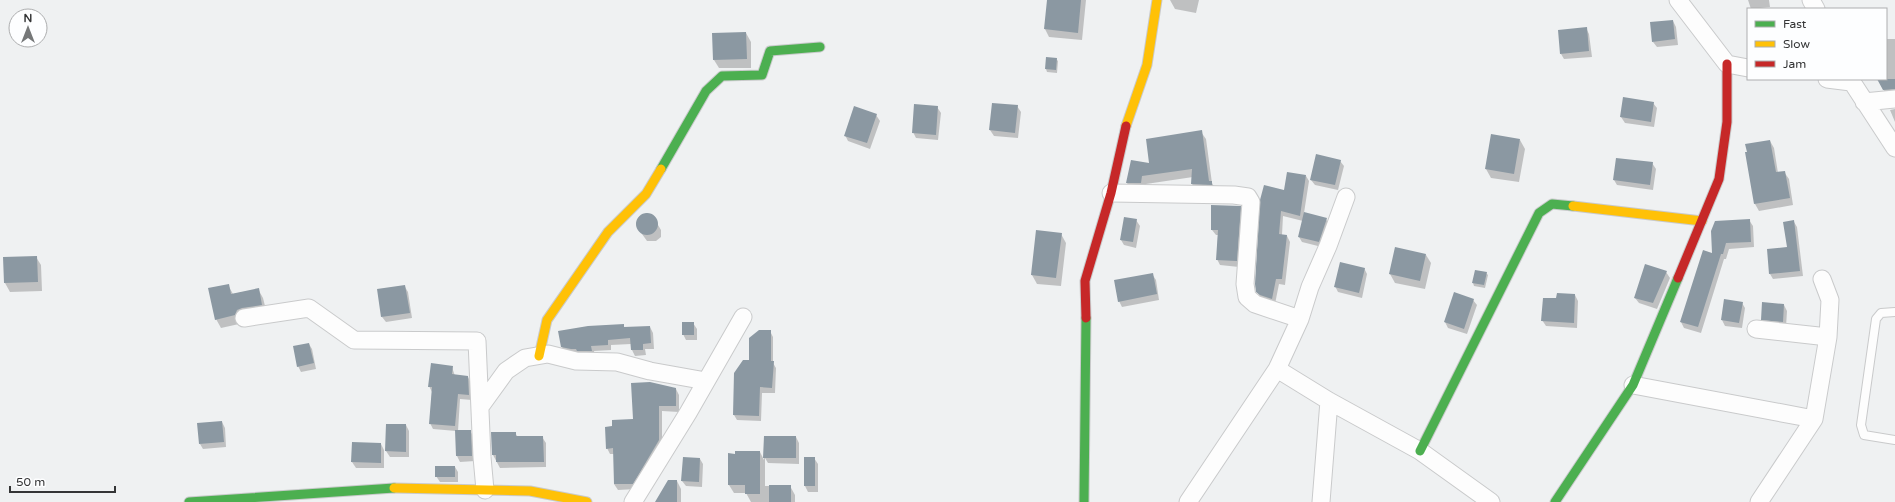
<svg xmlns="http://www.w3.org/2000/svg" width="1895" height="502" font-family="'Varela Round',sans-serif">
	<rect width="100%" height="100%" fill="#eff1f2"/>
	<path fill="#0003" d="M 1048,0 L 1086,0 L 1082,40 L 1049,37 L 1045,29 Z
		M 1170,0 L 1199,0 L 1196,13 L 1175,9 Z
		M 1748,0 L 1769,0 L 1770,7 L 1751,9 Z
		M 1673,21 L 1676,27 L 1678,45 L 1657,47 L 1653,42 Z
		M 1586,28 L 1589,34 L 1592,57 L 1564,59 L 1561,54 Z
		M 746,33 L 751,42 L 751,68 L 719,68 L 714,60 Z
		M 1886,39 L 1895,39 L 1895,97 L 1888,98 L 1878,79 L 1886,79 Z
		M 1047,58 L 1056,59 L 1058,61 L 1057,73 L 1047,72 L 1046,69 Z
		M 1624,99 L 1653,103 L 1657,108 L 1654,127 L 1625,123 L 1621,117 Z
		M 1017,106 L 1021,112 L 1018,138 L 994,136 L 990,130 Z
		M 937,107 L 941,113 L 938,140 L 916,138 L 913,132 Z
		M 1895,109 L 1895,122 L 1890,110 Z
		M 876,115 L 880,121 L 870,149 L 848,141 L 845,135 Z
		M 1201,132 L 1206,139 L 1212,183 L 1216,190 L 1197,192 L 1192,184 L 1193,177 L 1146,184 L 1145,191 L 1131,191 L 1127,183 L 1132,161 L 1150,164 Z
		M 1520,140 L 1525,149 L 1519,182 L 1491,178 L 1486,169 Z
		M 1770,141 L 1774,148 L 1778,173 L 1784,172 L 1789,179 L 1793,205 L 1759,211 L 1755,204 L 1746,153 Z
		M 1340,161 L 1344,166 L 1338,190 L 1315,185 L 1311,180 Z
		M 1652,163 L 1656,169 L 1653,190 L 1617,185 L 1614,180 Z
		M 1306,176 L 1309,181 L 1304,213 L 1326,219 L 1329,225 L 1322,247 L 1302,242 L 1299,237 L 1303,221 L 1283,216 L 1282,235 L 1287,236 L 1290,242 L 1285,285 L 1279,284 L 1275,304 L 1261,298 L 1257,292 L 1285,192 Z
		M 1240,207 L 1243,213 L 1239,267 L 1220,265 L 1217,259 L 1218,235 L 1216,235 L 1212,230 Z
		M 646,213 L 652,215 L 661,230 L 661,237 L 656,241 L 647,241 L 637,227 L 636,223 Z
		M 1136,220 L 1140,226 L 1136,248 L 1124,245 L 1121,240 Z
		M 1749,220 L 1753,226 L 1754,247 L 1729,249 L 1726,259 L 1724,259 L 1701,333 L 1684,328 L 1681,322 L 1713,254 Z
		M 1794,222 L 1797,227 L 1803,276 L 1773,279 L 1770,274 L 1788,248 Z
		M 1061,234 L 1066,243 L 1061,286 L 1037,284 L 1032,275 Z
		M 1426,255 L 1431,263 L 1425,289 L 1395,283 L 1390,274 Z
		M 36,257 L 41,265 L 42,291 L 10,292 L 5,283 Z
		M 1364,268 L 1367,274 L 1362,298 L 1338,292 L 1335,286 Z
		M 1666,272 L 1670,278 L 1657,309 L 1639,303 L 1635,298 Z
		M 1486,273 L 1488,275 L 1485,288 L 1474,286 L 1473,283 Z
		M 1152,274 L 1156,280 L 1159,300 L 1122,307 L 1119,301 Z
		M 228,285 L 233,294 L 258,289 L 263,298 L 267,314 L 239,324 L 221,328 L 216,319 Z
		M 405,287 L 408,292 L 412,318 L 386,322 L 382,317 Z
		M 1575,295 L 1578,301 L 1577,328 L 1546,326 L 1542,320 Z
		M 1473,300 L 1477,305 L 1467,334 L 1448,328 L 1445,322 Z
		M 1742,303 L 1745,308 L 1742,328 L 1725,326 L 1722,320 Z
		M 1784,305 L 1787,311 L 1786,327 L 1765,325 L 1762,319 Z
		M 693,323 L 697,329 L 697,340 L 686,340 L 683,334 Z
		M 623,325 L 625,328 L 650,327 L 653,333 L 654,349 L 645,349 L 646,355 L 635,356 L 632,350 L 631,344 L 611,345 L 611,350 L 594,351 L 595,357 L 565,353 L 562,347 Z
		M 770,331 L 773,337 L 773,363 L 776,368 L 775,393 L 762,393 L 761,421 L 737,420 L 734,415 L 750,361 Z
		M 309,344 L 312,349 L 316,369 L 301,372 L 298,366 Z
		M 452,367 L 455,376 L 468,377 L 471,383 L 472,400 L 460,399 L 458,431 L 470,431 L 474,437 L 475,461 L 460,462 L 457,456 L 456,431 L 433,429 L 430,423 L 432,392 L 429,386 Z
		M 676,389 L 679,395 L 679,412 L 662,411 L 662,447 L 636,489 L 618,490 L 614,484 L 614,454 L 610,454 L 607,448 L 613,427 L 634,420 Z
		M 222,422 L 225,428 L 226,447 L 203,449 L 200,444 Z
		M 406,425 L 409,431 L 409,457 L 390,457 L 386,451 Z
		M 492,433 L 515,433 L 518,437 L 542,437 L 546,443 L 546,467 L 500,468 L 493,455 Z
		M 765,437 L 796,437 L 799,443 L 799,464 L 768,463 L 765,458 L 765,486 L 790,486 L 795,495 L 795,502 L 751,502 L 746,493 L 734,493 L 729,485 L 736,455 L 760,452 L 764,460 Z
		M 381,444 L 384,450 L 384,468 L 356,468 L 352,462 Z
		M 814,458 L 818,464 L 818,492 L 808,492 L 805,486 Z
		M 700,459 L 703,464 L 702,487 L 686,486 L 682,481 Z
		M 455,467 L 458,472 L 458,482 L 440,482 L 436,476 Z
		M 677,481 L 681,489 L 681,502 L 656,502 Z"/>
	<path fill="#8b98a2" d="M 1047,0 L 1081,0 L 1078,33 L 1044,29 Z
		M 1673,20 L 1675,39 L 1652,42 L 1650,22 Z
		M 1587,27 L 1589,51 L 1560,54 L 1558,30 Z
		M 746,32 L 747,59 L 713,60 L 712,33 Z
		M 1046,57 L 1057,58 L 1056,70 L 1045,69 Z
		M 1877,79 L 1895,79 L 1895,89 L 1883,90 Z
		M 1623,97 L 1654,102 L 1651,122 L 1620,117 Z
		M 992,103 L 1018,105 L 1015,133 L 989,130 Z
		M 914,104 L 938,106 L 936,135 L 912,133 Z
		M 854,106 L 877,114 L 867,143 L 844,136 Z
		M 1202,130 L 1209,181 L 1212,181 L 1212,185 L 1191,184 L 1192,169 L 1142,176 L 1141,183 L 1126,183 L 1131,160 L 1149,163 L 1146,139 Z
		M 1491,134 L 1520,139 L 1514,174 L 1485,169 Z
		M 1770,140 L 1776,172 L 1785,171 L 1790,198 L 1754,204 L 1745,152 L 1747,152 L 1745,144 Z
		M 1316,154 L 1341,160 L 1335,185 L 1310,180 Z
		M 1616,158 L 1653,162 L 1650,185 L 1613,180 Z
		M 1287,172 L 1306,175 L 1300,216 L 1281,211 L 1279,234 L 1287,235 L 1282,279 L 1276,279 L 1272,299 L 1260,295 L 1256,292 L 1255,284 L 1260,200 L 1264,185 L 1284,190 Z
		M 1211,205 L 1241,206 L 1237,261 L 1216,260 L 1218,230 L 1211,230 Z
		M 1304,212 L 1327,218 L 1319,242 L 1298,237 Z
		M636 224a11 11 0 1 1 22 0a11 11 0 1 1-22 0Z
		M 1124,217 L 1137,219 L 1133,242 L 1120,240 Z
		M 1750,219 L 1751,242 L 1726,243 L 1723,254 L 1721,254 L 1698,327 L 1680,322 L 1703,250 L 1712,253 L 1711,231 L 1715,221 Z
		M 1794,220 L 1800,271 L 1769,274 L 1767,249 L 1787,247 L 1783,222 Z
		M 1036,230 L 1062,233 L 1056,278 L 1031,275 Z
		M 1395,247 L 1426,254 L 1420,281 L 1389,274 Z
		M 37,256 L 38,282 L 4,283 L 3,257 Z
		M 1340,262 L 1365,268 L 1359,293 L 1334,287 Z
		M 1645,264 L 1667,271 L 1653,303 L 1634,298 Z
		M 1475,270 L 1487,272 L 1484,285 L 1472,283 Z
		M 1153,273 L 1157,294 L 1118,302 L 1114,280 Z
		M 229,284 L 231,294 L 259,288 L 262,305 L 242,308 L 237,310 L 235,315 L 215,320 L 208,288 Z
		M 405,285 L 410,313 L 381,317 L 377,289 Z
		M 1454,292 L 1474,299 L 1464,329 L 1444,322 Z
		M 1557,293 L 1575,294 L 1574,323 L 1541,321 L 1543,298 L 1556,298 Z
		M 1724,299 L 1743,302 L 1739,323 L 1721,320 Z
		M 1762,302 L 1784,304 L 1783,322 L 1761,320 Z
		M 682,322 L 694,322 L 694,335 L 682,335 Z
		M 624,324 L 624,327 L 650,326 L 651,343 L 643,344 L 643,350 L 631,350 L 630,338 L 608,340 L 608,345 L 591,346 L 592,351 L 577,351 L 576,349 L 571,349 L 561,347 L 558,331 L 588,326 Z
		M 759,330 L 771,330 L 771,361 L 774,361 L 772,388 L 760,387 L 759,416 L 733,415 L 734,373 L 743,360 L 749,360 L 749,338 Z
		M 309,343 L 314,363 L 297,367 L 293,346 Z
		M 431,363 L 453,366 L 452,374 L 468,376 L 469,395 L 458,394 L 455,426 L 429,424 L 432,387 L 428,387 Z
		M 650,382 L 676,388 L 676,406 L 659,406 L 659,440 L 633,484 L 614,484 L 613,448 L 606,449 L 605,427 L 612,426 L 612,420 L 633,419 L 631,383 Z
		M 222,421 L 224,442 L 199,444 L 197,423 Z
		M 386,424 L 406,424 L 406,452 L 385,451 Z
		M 455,430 L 471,430 L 472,456 L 456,456 Z
		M 491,432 L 516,432 L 516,436 L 543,436 L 544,462 L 496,462 L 496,455 L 492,455 Z
		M 764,436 L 796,436 L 796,458 L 763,458 Z
		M 352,442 L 381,443 L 381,463 L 351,462 Z
		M 735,451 L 760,451 L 760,494 L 745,494 L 745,485 L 728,485 L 728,453 L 735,454 Z
		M 683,457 L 700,458 L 699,482 L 681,481 Z
		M 804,457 L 815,457 L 815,486 L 804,486 Z
		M 435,466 L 455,466 L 455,477 L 435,477 Z
		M 668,480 L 677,480 L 677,502 L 655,502 Z
		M 769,485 L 791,485 L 791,502 L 769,502 Z"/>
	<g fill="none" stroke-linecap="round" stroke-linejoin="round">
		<defs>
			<path id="lane" d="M 1895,312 L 1881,313 L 1876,319 L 1861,425 L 1864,435 L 1895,440"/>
			<path id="street" d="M 1678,0 L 1727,64 L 1748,68
				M 1811,0 L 1816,9
				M 1827,79 L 1851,82
				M 1850,79 L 1895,148
				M 1864,102 L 1895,99
				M 1111,193 L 1234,195 L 1248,197 L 1251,202 L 1245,284 L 1247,297 L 1255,304 L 1300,319
				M 244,318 L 309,308 L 354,340 L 477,341 L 482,457 L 485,490
				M 1756,329 L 1828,337
				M 1277,369 L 1329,401 L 1420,451 L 1491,502
				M 1633,385 L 1814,419
				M 480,407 L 506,371 L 525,358 L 548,354 L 576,361 L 617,362 L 650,371 L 706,381
				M 633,502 L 688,413 L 743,317
				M 1188,502 L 1277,369 L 1300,319 L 1310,287 L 1328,246 L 1346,197
				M 1321,502 L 1329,401
				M 1759,502 L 1814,419 L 1828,337 L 1830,300 L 1822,279"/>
			<path id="fast" d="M 661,169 L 706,91 L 722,76 L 762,75 L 770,51 L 820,47
				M 1420,451 L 1539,213 L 1552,204 L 1573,206
				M 189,502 L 394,488
				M 1084,502 L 1086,318
				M 1555,502 L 1633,385 L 1678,278"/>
			<path id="slow" d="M 1126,126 L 1147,65 L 1157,0
				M 1573,206 L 1702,221
				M 539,356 L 547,320 L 608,232 L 646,194 L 661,169
				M 394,488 L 530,491 L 587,502"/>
			<path id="jam" d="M 1678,278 L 1719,179 L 1727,122 L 1727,64
				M 1086,318 L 1085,281 L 1111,193 L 1126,126"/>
		</defs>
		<use href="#lane" stroke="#c9cacb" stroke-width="10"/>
		<use href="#street" stroke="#c9cacb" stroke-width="19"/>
		<use href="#fast" stroke="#c9cacb" stroke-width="11"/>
		<use href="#slow" stroke="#c9cacb" stroke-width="11"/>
		<use href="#jam" stroke="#c9cacb" stroke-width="11"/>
		<use href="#lane" stroke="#fdfdfd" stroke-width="8"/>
		<use href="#street" stroke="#fdfdfd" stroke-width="17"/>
		<use href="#fast" stroke="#4caf50" stroke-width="9"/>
		<use href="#slow" stroke="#ffc107" stroke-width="9"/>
		<use href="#jam" stroke="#c62828" stroke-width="9"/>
	</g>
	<rect x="1747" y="8" width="140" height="72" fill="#fdfeff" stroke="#adaeaf"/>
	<rect x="1755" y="21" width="20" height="6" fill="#4caf50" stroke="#adaeaf"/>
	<text x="1783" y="28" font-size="12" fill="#343536">Fast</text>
	<rect x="1755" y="41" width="20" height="6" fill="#ffc107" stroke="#adaeaf"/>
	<text x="1783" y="48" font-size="12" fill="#343536">Slow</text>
	<rect x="1755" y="61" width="20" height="6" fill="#c62828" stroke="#adaeaf"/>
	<text x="1783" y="68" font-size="12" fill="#343536">Jam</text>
	<g transform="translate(28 28)"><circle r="19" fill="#fdfeff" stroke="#adaeaf"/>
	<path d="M0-3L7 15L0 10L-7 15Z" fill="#757778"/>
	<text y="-6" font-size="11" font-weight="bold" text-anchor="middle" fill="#343536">N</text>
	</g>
	<path d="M10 486v6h105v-6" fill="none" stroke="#343536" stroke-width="2"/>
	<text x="16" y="486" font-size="12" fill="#343536" stroke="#fdfeff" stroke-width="3" paint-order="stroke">50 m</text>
</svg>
